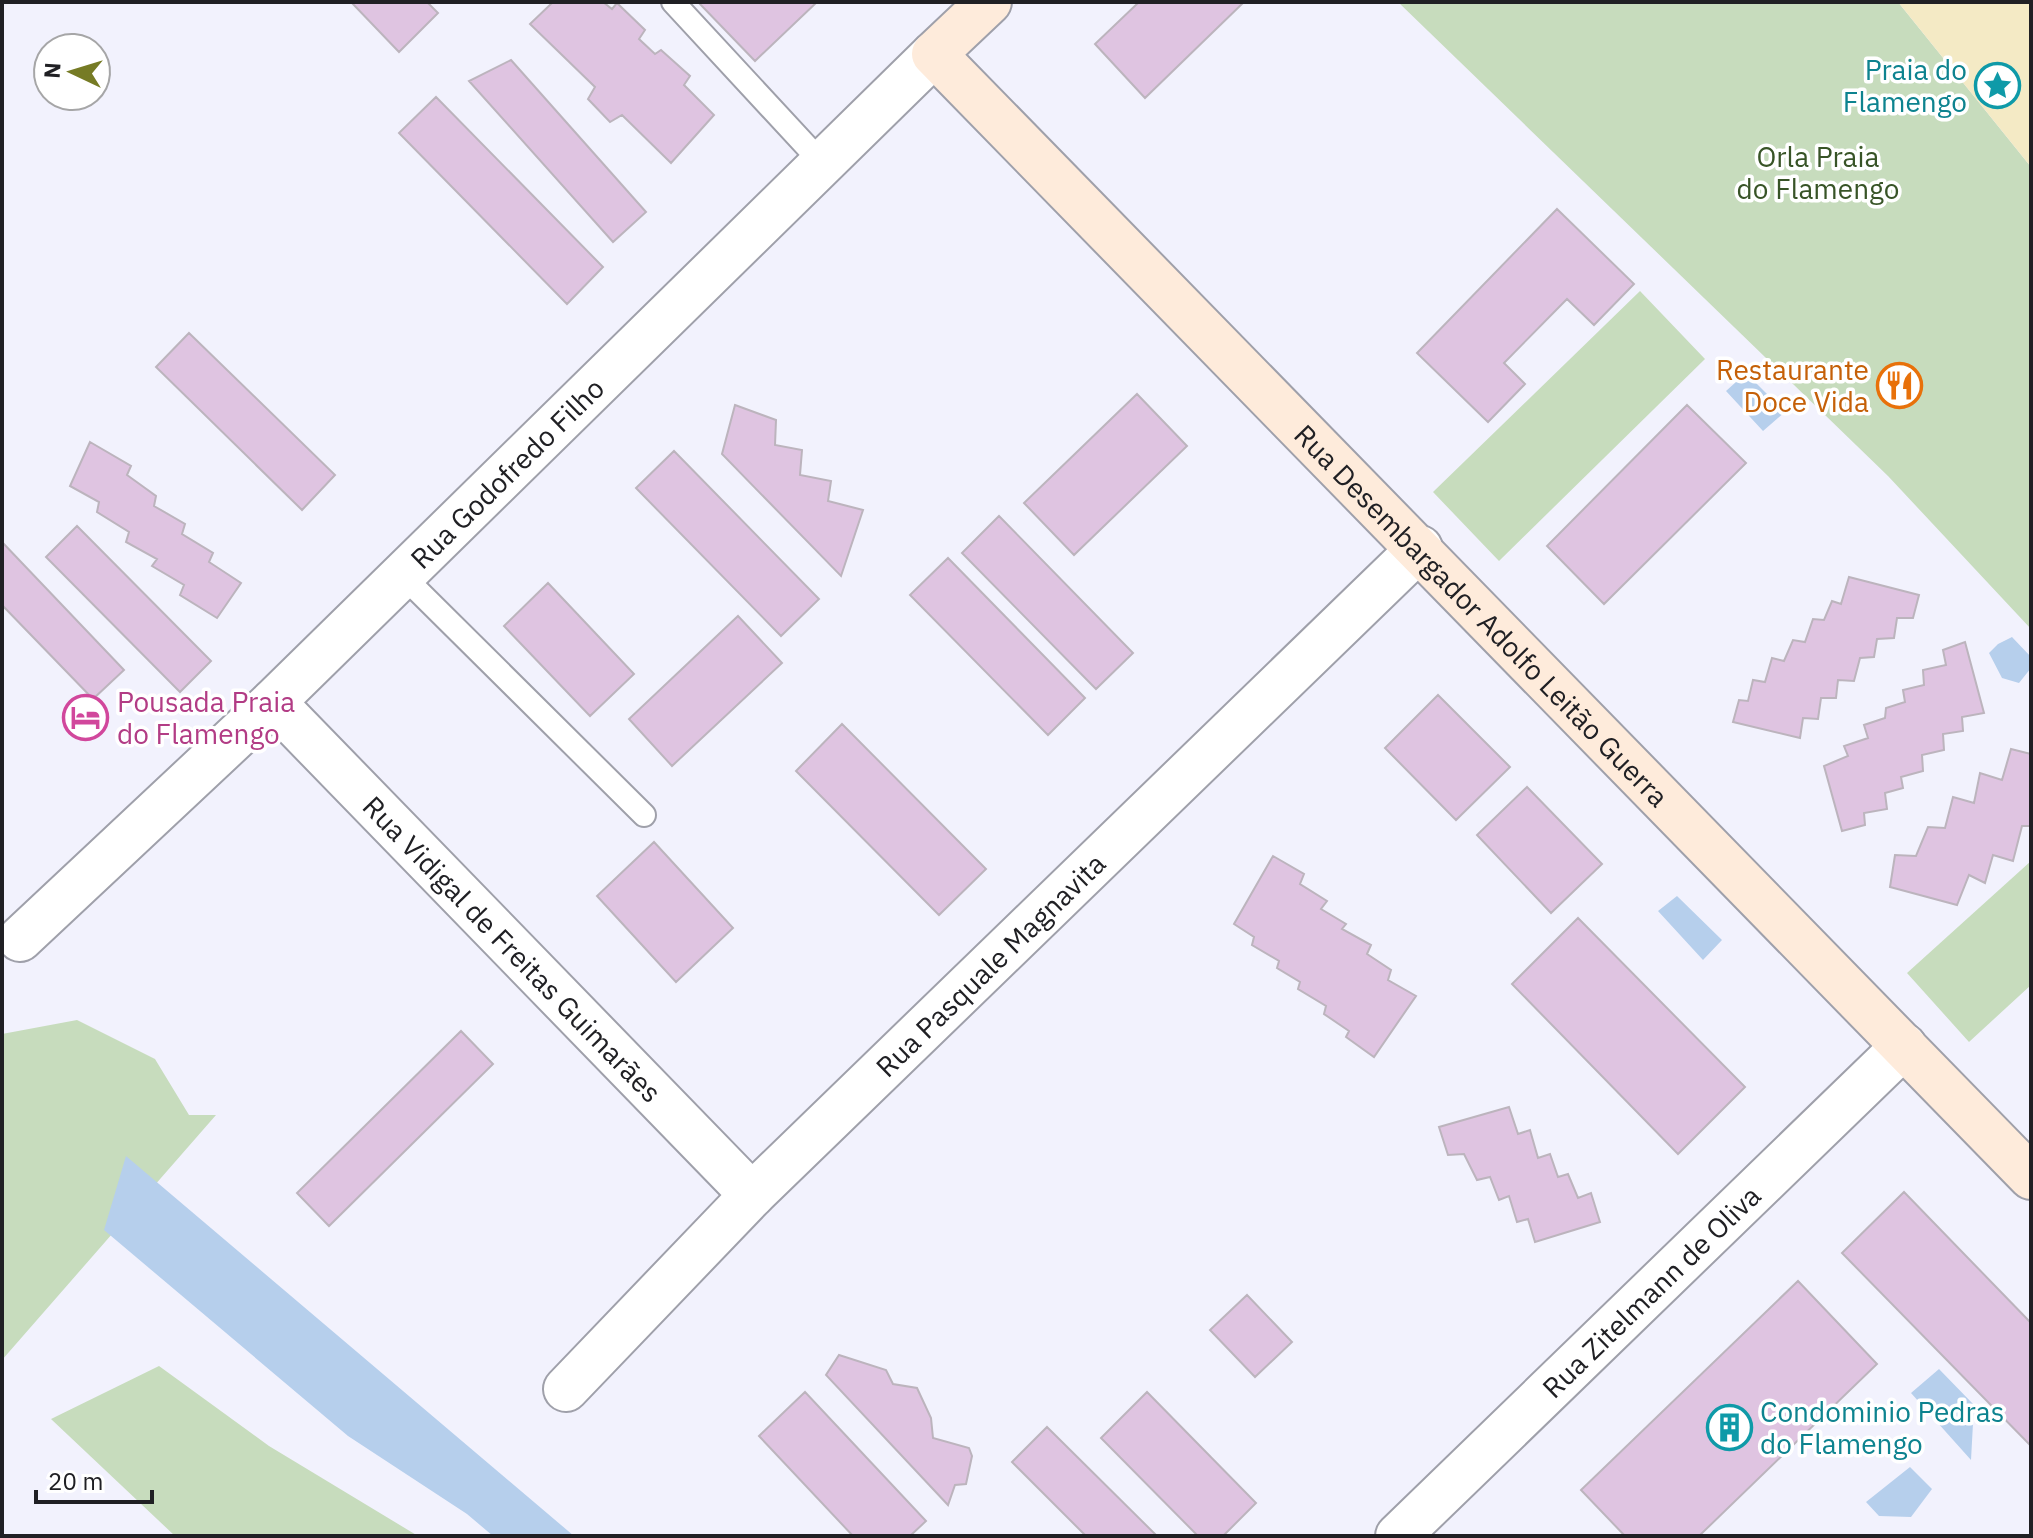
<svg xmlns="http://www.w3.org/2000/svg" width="2033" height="1538" font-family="'IBM Plex Sans',sans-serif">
	<rect width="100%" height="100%" fill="#f2f2fd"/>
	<path fill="#c7dcbd" d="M 1398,2 L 1898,2 L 2031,167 L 2031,629 L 1888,476 Z
		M 1640,291 L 1705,359 L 1499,561 L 1433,492 Z
		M 2031,861 L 2031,985 L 1969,1042 L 1907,973 Z
		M 77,1020 L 155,1059 L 189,1115 L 216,1115 L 2,1360 L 2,1034 Z
		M 159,1366 L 269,1446 L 418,1536 L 175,1536 L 51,1419 Z"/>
	<path fill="#f4eac5" d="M 1898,2 L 2031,2 L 2031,167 Z"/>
	<path fill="#b6cfec" d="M 1746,373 L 1785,412 L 1763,431 L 1726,391 Z
		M 2012,637 L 2031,657 L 2031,668 L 2019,683 L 2002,678 L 1989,653 L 1998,644 Z
		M 1677,896 L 1722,940 L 1703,960 L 1658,911 Z
		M 126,1156 L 574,1536 L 493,1536 L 467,1514 L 348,1436 L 104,1230 Z
		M 1939,1369 L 1974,1405 L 1971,1460 L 1911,1393 Z
		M 1910,1467 L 1932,1489 L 1911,1517 L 1879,1516 L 1866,1502 Z"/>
	<path fill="#dfc4e1" stroke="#bcb4bd" stroke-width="2" d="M 351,2 L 427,2 L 438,13 L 399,52 Z
		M 553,2 L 603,2 L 612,9 L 617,3 L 645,30 L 639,39 L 655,54 L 661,50 L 690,76 L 684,85 L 714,115 L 671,163 L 622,115 L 610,122 L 588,99 L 595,87 L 530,24 Z
		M 698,2 L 817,2 L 755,61 Z
		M 1139,2 L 1244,2 L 1145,98 L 1095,44 Z
		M 511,60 L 646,212 L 613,242 L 469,81 Z
		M 436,97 L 603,267 L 567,304 L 399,133 Z
		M 1557,209 L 1634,284 L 1594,325 L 1567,299 L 1504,363 L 1525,384 L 1488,422 L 1417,353 Z
		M 189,333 L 335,475 L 302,510 L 156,367 Z
		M 1137,394 L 1187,446 L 1074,555 L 1024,503 Z
		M 735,405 L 776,420 L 775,445 L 802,450 L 800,475 L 831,481 L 828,501 L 863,510 L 841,576 L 722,454 Z
		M 1687,405 L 1746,463 L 1604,604 L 1547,546 Z
		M 90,442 L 131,466 L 127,475 L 156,496 L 154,506 L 185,524 L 182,534 L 213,553 L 209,562 L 241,583 L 217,618 L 180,595 L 184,585 L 152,566 L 157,559 L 126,542 L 129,532 L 97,512 L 99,502 L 70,486 Z
		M 674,451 L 819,599 L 781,636 L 636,488 Z
		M 999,516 L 1133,653 L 1096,689 L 962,553 Z
		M 77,526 L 211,661 L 180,692 L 46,557 Z
		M 2,542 L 124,670 L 93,699 L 2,605 Z
		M 948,558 L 1085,698 L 1048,735 L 910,595 Z
		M 1849,577 L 1919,595 L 1913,618 L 1897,618 L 1894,638 L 1877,639 L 1874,657 L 1860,658 L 1854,681 L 1838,680 L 1836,698 L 1821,698 L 1818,719 L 1803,718 L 1800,738 L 1733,722 L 1739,700 L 1748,701 L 1753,680 L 1765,682 L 1772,658 L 1784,661 L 1793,640 L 1805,642 L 1813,619 L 1824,620 L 1832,601 L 1841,604 Z
		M 548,583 L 634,674 L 590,716 L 504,626 Z
		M 738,616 L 782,663 L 672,766 L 629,719 Z
		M 1965,642 L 1984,713 L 1962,717 L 1963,731 L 1943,734 L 1944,750 L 1922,755 L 1923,771 L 1901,777 L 1903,788 L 1885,793 L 1887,809 L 1864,813 L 1865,825 L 1842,831 L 1824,766 L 1848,756 L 1844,746 L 1868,738 L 1864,725 L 1885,718 L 1886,708 L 1905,702 L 1903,690 L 1924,685 L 1923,670 L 1946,665 L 1943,650 Z
		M 1438,695 L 1510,767 L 1456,820 L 1385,748 Z
		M 842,724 L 986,869 L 939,915 L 796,771 Z
		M 2011,749 L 2031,754 L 2031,826 L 2022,826 L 2013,861 L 1993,855 L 1985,883 L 1969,875 L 1957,905 L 1890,887 L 1895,855 L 1916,856 L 1928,827 L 1945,828 L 1953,797 L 1974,803 L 1980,773 L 2002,780 Z
		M 1527,787 L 1602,864 L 1551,913 L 1477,835 Z
		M 654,842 L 733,928 L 676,982 L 597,896 Z
		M 1273,856 L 1304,874 L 1300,884 L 1327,901 L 1321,909 L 1346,924 L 1342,929 L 1371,945 L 1367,954 L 1391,970 L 1388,980 L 1416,996 L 1374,1057 L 1346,1037 L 1349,1031 L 1324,1014 L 1326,1006 L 1298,989 L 1300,982 L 1277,968 L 1279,961 L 1252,945 L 1254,937 L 1234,924 Z
		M 1578,918 L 1745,1087 L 1678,1154 L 1512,984 Z
		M 461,1031 L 493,1064 L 329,1226 L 297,1193 Z
		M 1509,1107 L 1518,1134 L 1530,1130 L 1538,1158 L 1550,1154 L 1558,1177 L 1568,1174 L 1578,1198 L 1591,1193 L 1600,1222 L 1535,1242 L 1528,1219 L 1517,1222 L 1509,1196 L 1499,1200 L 1490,1177 L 1477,1180 L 1464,1154 L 1448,1155 L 1439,1127 Z
		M 1904,1192 L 2031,1323 L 2031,1446 L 1842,1253 Z
		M 1798,1281 L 1877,1364 L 1699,1536 L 1625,1536 L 1581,1490 Z
		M 1247,1295 L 1292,1342 L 1255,1377 L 1210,1330 Z
		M 839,1355 L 886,1370 L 893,1384 L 917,1388 L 931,1418 L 933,1438 L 969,1448 L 972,1456 L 966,1484 L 955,1485 L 948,1505 L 826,1375 Z
		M 805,1392 L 926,1521 L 910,1536 L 853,1536 L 759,1436 Z
		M 1147,1392 L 1256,1503 L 1223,1536 L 1198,1536 L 1101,1438 Z
		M 1047,1427 L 1157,1536 L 1086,1536 L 1012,1462 Z"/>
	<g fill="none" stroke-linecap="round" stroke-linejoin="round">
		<defs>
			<path id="lane" d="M 673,2 L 823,164
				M 402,575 L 644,815"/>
			<g id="street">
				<path id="s1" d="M 273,702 L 752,1195"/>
				<path id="s2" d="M 20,939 L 273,702 L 934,54"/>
				<path id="s3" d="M 566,1389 L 752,1195 L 1420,548"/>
				<path id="s4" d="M 1398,1536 L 1904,1046"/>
			</g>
			<g id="secondary">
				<path id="s5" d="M 989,2 L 934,54 L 2031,1177"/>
			</g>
		</defs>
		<use href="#lane" stroke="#9fa0aa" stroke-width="26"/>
		<use href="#street" stroke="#9fa0aa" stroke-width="48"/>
		<use href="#secondary" stroke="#9fa0aa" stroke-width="48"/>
		<use href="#lane" stroke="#fff" stroke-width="22"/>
		<use href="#street" stroke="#fff" stroke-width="44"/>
		<use href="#secondary" stroke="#feebdb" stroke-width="44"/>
	</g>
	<defs>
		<symbol id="sight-ring" viewBox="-11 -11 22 22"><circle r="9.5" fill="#fff" stroke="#0f9aa8" stroke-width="1.5"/><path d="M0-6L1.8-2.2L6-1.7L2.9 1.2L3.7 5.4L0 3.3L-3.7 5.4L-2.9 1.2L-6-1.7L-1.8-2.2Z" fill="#0f9aa8"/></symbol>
		<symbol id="restaurant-ring" viewBox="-11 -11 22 22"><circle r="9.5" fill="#fff" stroke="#e8710a" stroke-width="1.5"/><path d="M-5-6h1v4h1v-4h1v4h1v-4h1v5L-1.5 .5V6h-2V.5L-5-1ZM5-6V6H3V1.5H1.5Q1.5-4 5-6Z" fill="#e8710a"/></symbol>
		<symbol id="hotel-ring" viewBox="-11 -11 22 22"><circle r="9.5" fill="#fff" stroke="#d1479c" stroke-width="1.5"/><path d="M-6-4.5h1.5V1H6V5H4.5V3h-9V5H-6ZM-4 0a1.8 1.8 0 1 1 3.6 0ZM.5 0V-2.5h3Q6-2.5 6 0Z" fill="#d1479c"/></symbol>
		<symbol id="building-ring" viewBox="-11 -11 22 22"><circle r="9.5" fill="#fff" stroke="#0f9aa8" stroke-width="1.5"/><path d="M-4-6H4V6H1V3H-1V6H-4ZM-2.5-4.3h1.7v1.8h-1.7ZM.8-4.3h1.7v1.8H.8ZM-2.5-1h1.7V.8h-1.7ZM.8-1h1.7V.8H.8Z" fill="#0f9aa8"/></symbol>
	</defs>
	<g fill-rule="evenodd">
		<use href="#sight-ring" x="1972" y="60" width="51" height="51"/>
		<use href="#restaurant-ring" x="1874" y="360" width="51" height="51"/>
		<use href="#hotel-ring" x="60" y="692" width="51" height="51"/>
		<use href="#building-ring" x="1704" y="1402" width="51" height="51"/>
	</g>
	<g text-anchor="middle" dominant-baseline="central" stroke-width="7" stroke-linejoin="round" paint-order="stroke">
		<g font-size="28" fill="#0d838f" stroke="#fff" text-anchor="end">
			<text x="1967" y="69">Praia do<tspan x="1967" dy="32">Flamengo</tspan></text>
			<text x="1760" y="1411" text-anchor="start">Condominio Pedras<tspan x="1760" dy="32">do Flamengo</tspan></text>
		</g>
		<g font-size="28" fill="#385427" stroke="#fff">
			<text x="1818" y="156">Orla Praia<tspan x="1818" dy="32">do Flamengo</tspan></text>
		</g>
		<g font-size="28" fill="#c56008" stroke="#fff" text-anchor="end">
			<text x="1869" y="369">Restaurante<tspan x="1869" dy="32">Doce Vida</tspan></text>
		</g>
		<g font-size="28" fill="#202024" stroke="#fff">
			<text stroke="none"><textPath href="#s2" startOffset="674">Rua Godofredo Filho</textPath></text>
			<text stroke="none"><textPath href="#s5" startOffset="860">Rua Desembargador Adolfo Leitão Guerra</textPath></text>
			<text stroke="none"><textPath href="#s1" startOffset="344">Rua Vidigal de Freitas Guimarães</textPath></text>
			<text stroke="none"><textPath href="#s3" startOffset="600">Rua Pasquale Magnavita</textPath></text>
			<text stroke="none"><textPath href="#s4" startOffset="352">Rua Zitelmann de Oliva</textPath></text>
		</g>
		<g font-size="28" fill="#b23c85" stroke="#fff" text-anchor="start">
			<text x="117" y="701">Pousada Praia<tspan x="117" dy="32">do Flamengo</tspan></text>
		</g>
	</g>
	<rect width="2033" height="1538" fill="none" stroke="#202024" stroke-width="8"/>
	<g transform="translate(72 72) rotate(274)"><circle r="38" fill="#ffffff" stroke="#a6a6a7" stroke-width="2"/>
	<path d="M0-6L14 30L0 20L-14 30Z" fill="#767b25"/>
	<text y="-12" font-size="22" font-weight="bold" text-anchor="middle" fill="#202024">N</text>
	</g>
	<path d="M36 1490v12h116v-12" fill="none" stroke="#202024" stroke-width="4"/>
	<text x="48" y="1490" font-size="24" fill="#202024" stroke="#ffffff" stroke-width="6" paint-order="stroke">20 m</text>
</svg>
